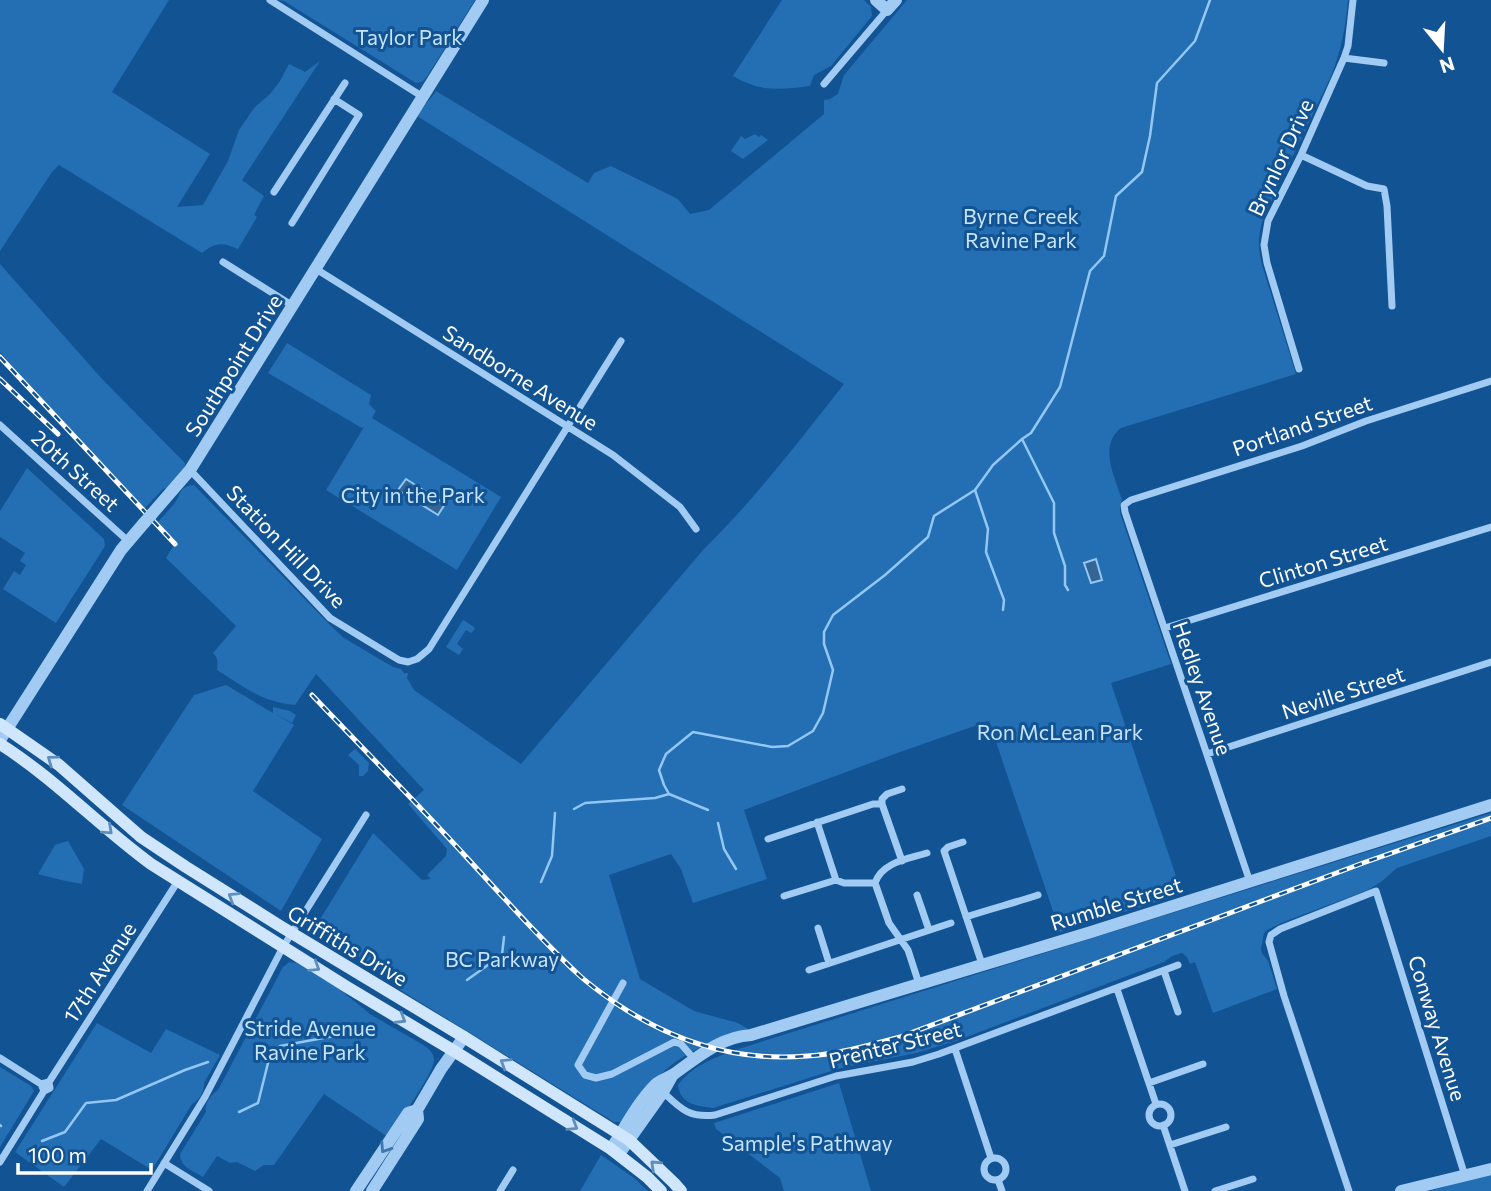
<svg xmlns="http://www.w3.org/2000/svg" width="1491" height="1191" font-family="Commissioner,sans-serif">
	<rect width="100%" height="100%" fill="#125394"/>
	<path fill="#246eb3" d="M 0,0 L 169,0 L 112,92 L 210,154 L 177,207 L 203,205 L 228,161 L 239,130 L 254,108 L 270,94 L 280,81 L 289,64 L 305,72 L 320,61 L 242,180 L 264,196 L 254,215 L 257,217 L 238,249 C 222,242 216,242 202,253 L 59,165 L 52,172 L 0,251 Z
		M 277,0 L 475,0 L 426,78 L 422,82 L 416,83 L 284,1 Z
		M 782,0 L 864,0 L 871,7 L 872,16 L 831,66 L 814,75 L 810,86 C 780,90 760,92 733,76 Z
		M 907,0 L 1348,0 C 1346,27 1341,51 1331,76 L 1263,219 C 1258,234 1258,249 1262,265 L 1296,374 L 1121,428 C 1098,446 1115,477 1122,500 L 1120,505 L 1120,513 L 1171,664 L 1111,683 L 1182,894 L 1060,932 L 989,721 L 900,752 L 744,810 L 767,879 L 693,903 L 681,869 L 671,854 L 609,875 L 640,979 L 694,1011 L 738,1023 L 748,1029 C 716,1040 685,1051 660,1075 C 646,1089 634,1106 621,1122 L 614,1122 L 397,988 L 399,982 L 314,929 L 373,833 L 422,880 L 431,879 L 427,875 L 446,856 L 447,849 L 408,804 L 424,790 L 316,674 L 295,705 C 260,701 246,688 217,670 C 218,663 218,658 213,653 L 236,626 L 166,558 L 176,542 L 158,522 C 163,516 169,510 174,504 C 181,495 179,486 194,485 L 333,628 L 344,638 L 393,667 L 401,669 L 404,673 L 408,673 L 407,678 L 414,690 L 521,764 L 703,550 C 755,499 799,441 844,384 L 417,116 C 423,106 430,100 436,91 L 588,183 L 594,173 L 611,166 L 678,199 L 690,214 L 709,210 L 824,114 L 824,100 L 830,99 L 838,94 L 844,75 Z
		M 755,134 L 759,137 L 761,135 L 768,140 L 743,159 L 731,151 L 741,136 L 745,139 Z
		M 0,264 L 103,380 L 185,463 L 185,467 L 169,487 L 163,489 L 145,508 L 37,395 L 0,352 Z
		M 287,343 L 371,395 L 369,404 L 376,411 L 372,418 L 501,497 L 457,570 L 326,490 L 364,427 L 362,428 L 268,373 Z
		M 27,468 L 104,539 L 105,546 L 56,623 L 3,589 L 14,571 L 20,575 L 26,565 L 20,561 L 25,553 L 0,537 L 0,511 Z
		M 463,620 L 474,627 L 475,629 L 471,633 L 466,630 L 457,644 L 463,649 L 459,655 L 446,647 Z
		M 226,685 L 273,713 L 273,707 L 290,711 L 296,715 L 292,723 L 274,713 L 294,725 L 253,791 L 322,839 L 281,911 L 122,805 L 194,695 Z
		M 355,749 L 369,763 L 368,771 L 363,776 L 359,776 L 359,765 L 348,755 Z
		M 1491,813 L 1491,836 L 1397,868 L 1382,881 L 1368,890 L 1281,923 L 1267,930 L 1264,933 L 1261,949 L 1262,953 L 1268,961 L 1277,989 L 1213,1013 L 1195,962 L 1190,964 L 1187,957 L 1182,953 L 1172,956 L 1164,962 L 956,1041 L 916,1053 L 841,1068 L 713,1108 C 697,1106 680,1104 678,1085 C 690,1068 713,1058 732,1051 Z
		M 68,841 L 84,869 L 82,884 L 61,880 L 38,874 L 55,845 Z
		M 289,962 L 297,963 L 338,988 L 370,1014 L 425,1046 C 430,1050 434,1054 434,1060 C 434,1074 397,1123 388,1137 L 324,1094 L 274,1165 L 264,1165 L 255,1171 L 237,1162 L 230,1163 L 217,1156 L 203,1177 C 193,1171 180,1167 180,1154 L 206,1112 C 204,1103 211,1095 218,1090 L 283,967 Z
		M 97,1023 L 151,1053 L 166,1029 L 220,1055 L 204,1083 C 205,1091 199,1101 192,1104 L 152,1170 L 101,1139 L 64,1187 L 15,1152 Z
		M 0,1067 L 31,1086 L 34,1091 L 0,1147 Z
		M 839,1083 L 871,1191 L 784,1191 L 780,1178 L 716,1129 L 714,1123 Z
		M 601,1155 L 634,1178 L 648,1191 L 580,1191 Z
		M 1491,1173 L 1491,1191 L 1430,1191 Z"/>
	<path fill="#356594" stroke="#92c7f6" stroke-width="2" d="M 406,479 L 445,504 L 438,515 L 398,490 Z
		M 1096,559 L 1102,580 L 1091,583 L 1084,563 Z"/>
	<g fill="none" stroke-linecap="round" stroke-linejoin="round">
		<path stroke="#92c7f6" stroke-width="2.5" d="M 1022,439 L 1054,503 L 1054,533 L 1065,566 L 1065,585 L 1068,590
			M 975,490 L 988,529 L 986,552 L 1004,600 L 1003,610
			M 669,794 L 708,810
			M 574,809 L 585,803 L 655,798 L 669,794 L 664,785 L 659,770 L 666,754 L 693,732 L 772,747 L 788,746 L 813,731 L 823,713 L 833,670 L 824,644 L 824,632 L 833,615 L 885,575 L 928,537 L 934,516 L 975,490 L 993,465 L 1022,439 L 1031,433 L 1060,387 L 1090,271 L 1104,256 L 1116,196 L 1142,172 L 1150,136 L 1157,83 L 1195,41 L 1210,0
			M 718,823 L 724,849 L 736,869
			M 541,882 L 552,856 L 555,813
			M 467,980 L 502,955 L 504,937
			M 239,1112 L 258,1103 L 269,1059 L 280,1046 L 356,1032
			M 0,1125 L 1,1126
			M 42,1141 L 65,1132 L 86,1103 L 116,1100 L 185,1070 L 208,1062"/>
		<path stroke="#a1cbf2" stroke-width="7" d="M 270,0 L 423,97
			M 1344,58 L 1384,63
			M 824,84 L 887,10
			M 1301,155 L 1367,186 L 1384,189 L 1387,206 L 1392,306
			M 274,192 L 345,83
			M 292,223 L 359,115 L 334,99
			M 223,262 L 293,306
			M 316,269 L 613,455 L 680,507 L 696,529
			M 1299,369 L 1267,263 L 1264,245 L 1268,221 L 1301,155 L 1344,58 L 1348,46 L 1353,0
			M 0,425 L 128,541
			M 190,470 L 330,618 L 399,660 L 408,662 L 417,659 L 429,649 L 621,341
			M 1165,628 L 1491,527
			M 1207,754 L 1491,662
			M 882,804 L 902,861
			M 817,822 L 836,880
			M 768,839 L 873,804 L 882,804 L 882,799 L 887,794 L 902,789
			M 963,842 L 948,847 L 944,851 L 982,964
			M 1250,882 L 1125,512 L 1124,505 L 1131,500 L 1302,446 L 1366,421 L 1491,381
			M 875,883 L 889,923 L 908,950 L 919,984
			M 917,895 L 929,930
			M 784,896 L 836,880 L 844,883 L 875,883 C 882,862 908,859 927,853
			M 966,917 C 990,909 1014,903 1038,895
			M 818,928 L 829,963
			M 809,970 L 951,923
			M 1164,971 L 1178,1012
			M 623,983 L 578,1065 L 585,1075 L 596,1078 L 612,1074 L 674,1042 L 681,1044 L 694,1059
			M 1117,989 L 1156,1104
			M 955,1049 L 991,1158
			M 0,1058 L 41,1084 L 44,1091 L 50,1088 L 49,1082 L 41,1084
			M 49,1082 L 178,881
			M 1149,1083 L 1203,1064
			M 663,1092 C 681,1109 689,1118 715,1115 L 836,1076 L 913,1062 L 939,1054 L 1178,965
			M1149 1115a11 11 0 1 1 22 0a11 11 0 1 1-22 0Z
			M 1163,1125 L 1185,1191
			M 1170,1145 L 1226,1127
			M984 1169a11 11 0 1 1 22 0a11 11 0 1 1-22 0Z
			M 0,1162 L 44,1091
			M 164,1163 L 209,1191
			M 998,1180 L 1002,1191
			M 147,1191 L 205,1097 L 283,947 L 366,815
			M 500,1191 L 513,1170
			M 1215,1191 L 1253,1179
			M 1349,1191 L 1284,996 L 1269,942 L 1271,935 L 1280,929 L 1376,891 L 1465,1176"/>
		<path stroke="#a1cbf2" stroke-width="12" d="M 876,0 L 887,10 L 896,0
			M 151,515 L 190,470 L 483,0
			M 0,740 L 121,550 L 144,523
			M 611,1149 C 624,1129 638,1102 655,1085 C 660,1080 668,1078 674,1074 C 698,1057 720,1037 751,1035 L 1091,932 L 1491,805
			M 619,1154 L 663,1092 L 672,1076
			M 356,1191 L 408,1113 L 417,1110
			M 372,1191 L 418,1119 L 417,1110 L 441,1069 L 464,1037
			M 1401,1191 L 1491,1169"/>
		<path stroke="#d0e6fc" stroke-width="12" d="M 0,724 L 59,765 L 141,837 L 186,867 L 280,926 L 464,1037 L 629,1140 L 674,1183 L 681,1191
			M 0,744 C 54,778 99,826 151,864 L 347,987 L 454,1051 L 611,1149 L 647,1177 L 661,1191"/>
		<defs>
			<path id="rail" d="M 0,357 L 175,544
				M 0,379 L 58,434
				M 312,695 C 364,750 418,804 469,860 C 505,899 540,939 579,975 C 591,986 604,995 617,1004 C 674,1042 738,1062 807,1056 C 839,1054 870,1045 900,1037 L 1363,863 L 1491,818"/>
		</defs>
		<use href="#rail" stroke="#fff" stroke-width="5"/>
		<use href="#rail" stroke="#125394" stroke-width="2.5" stroke-dasharray="8" stroke-linecap="butt"/>
		<path stroke="#a1cbf2" stroke-width="12" d="M 144,523 L 151,515"/>
	</g>
	<defs><path id="oneway-chevron" d="M-2-3.5L2.5 0L-2 3.5" fill="none" stroke-width="1.6" stroke-linecap="round" stroke-linejoin="round" transform="scale(1.75)"/></defs>
	<g stroke="#5e8ebe">
		<use href="#oneway-chevron" transform="translate(52 760) rotate(-144)"/>
		<use href="#oneway-chevron" transform="translate(108 830) rotate(42)"/>
		<use href="#oneway-chevron" transform="translate(233 897) rotate(-148)"/>
		<use href="#oneway-chevron" transform="translate(315 967) rotate(32)"/>
		<use href="#oneway-chevron" transform="translate(401 1019) rotate(31)"/>
		<use href="#oneway-chevron" transform="translate(505 1063) rotate(-148)"/>
		<use href="#oneway-chevron" transform="translate(573 1126) rotate(32)"/>
		<use href="#oneway-chevron" transform="translate(655 1165) rotate(-137)"/>
	</g>
	<use stroke="#3d77b0" href="#oneway-chevron" transform="translate(385 1148) rotate(123)"/>
	<g text-anchor="middle" dominant-baseline="central" stroke-width="6" stroke-linejoin="round" paint-order="stroke">
		<g font-size="21" fill="#c8e4fd" stroke="#125394">
			<text x="409" y="36">Taylor Park</text>
			<text x="1021" y="215">Byrne Creek<tspan x="1021" dy="24">Ravine Park</tspan></text>
			<text x="413" y="494">City in the Park</text>
			<text x="1060" y="731">Ron McLean Park</text>
			<text x="502" y="958">BC Parkway</text>
			<text x="310" y="1027">Stride Avenue<tspan x="310" dy="24">Ravine Park</tspan></text>
			<text x="807" y="1142">Sample's Pathway</text>
		</g>
		<g font-size="21" fill="#fff" stroke="#125394">
			<text transform="translate(1280 157) rotate(-65)">Brynlor Drive</text>
			<text transform="translate(233 365) rotate(-58)">Southpoint Drive</text>
			<text transform="translate(521 377) rotate(32)">Sandborne Avenue</text>
			<text transform="translate(1302 425) rotate(-19)">Portland Street</text>
			<text transform="translate(76 470) rotate(42)">20th Street</text>
			<text transform="translate(287 546) rotate(46)">Station Hill Drive</text>
			<text transform="translate(1323 561) rotate(-17)">Clinton Street</text>
			<text transform="translate(1203 688) rotate(71)">Hedley Avenue</text>
			<text transform="translate(1343 692) rotate(-18)">Neville Street</text>
			<text transform="translate(1116 903) rotate(-17)">Rumble Street</text>
			<text transform="translate(348 945) rotate(31)">Griffiths Drive</text>
			<text transform="translate(99 972) rotate(-57)">17th Avenue</text>
			<text transform="translate(1438 1028) rotate(73)">Conway Avenue</text>
			<text transform="translate(895 1044) rotate(-14)">Prenter Street</text>
		</g>
	</g>
	<g transform="translate(1442 49) rotate(162)" stroke="#125394" stroke-width="5" paint-order="stroke">
	<path d="M0-5L12 26L0 18L-12 26Z" fill="#ffffff"/>
	<text y="-10" font-size="19" font-weight="bold" text-anchor="middle" fill="#ffffff">N</text>
	</g>
	<path d="M18 1163v10h133v-10" fill="none" stroke="#ffffff" stroke-width="3.5"/>
	<text x="28" y="1163" font-size="21" fill="#ffffff" stroke="#125394" stroke-width="5" paint-order="stroke">100 m</text>
</svg>
